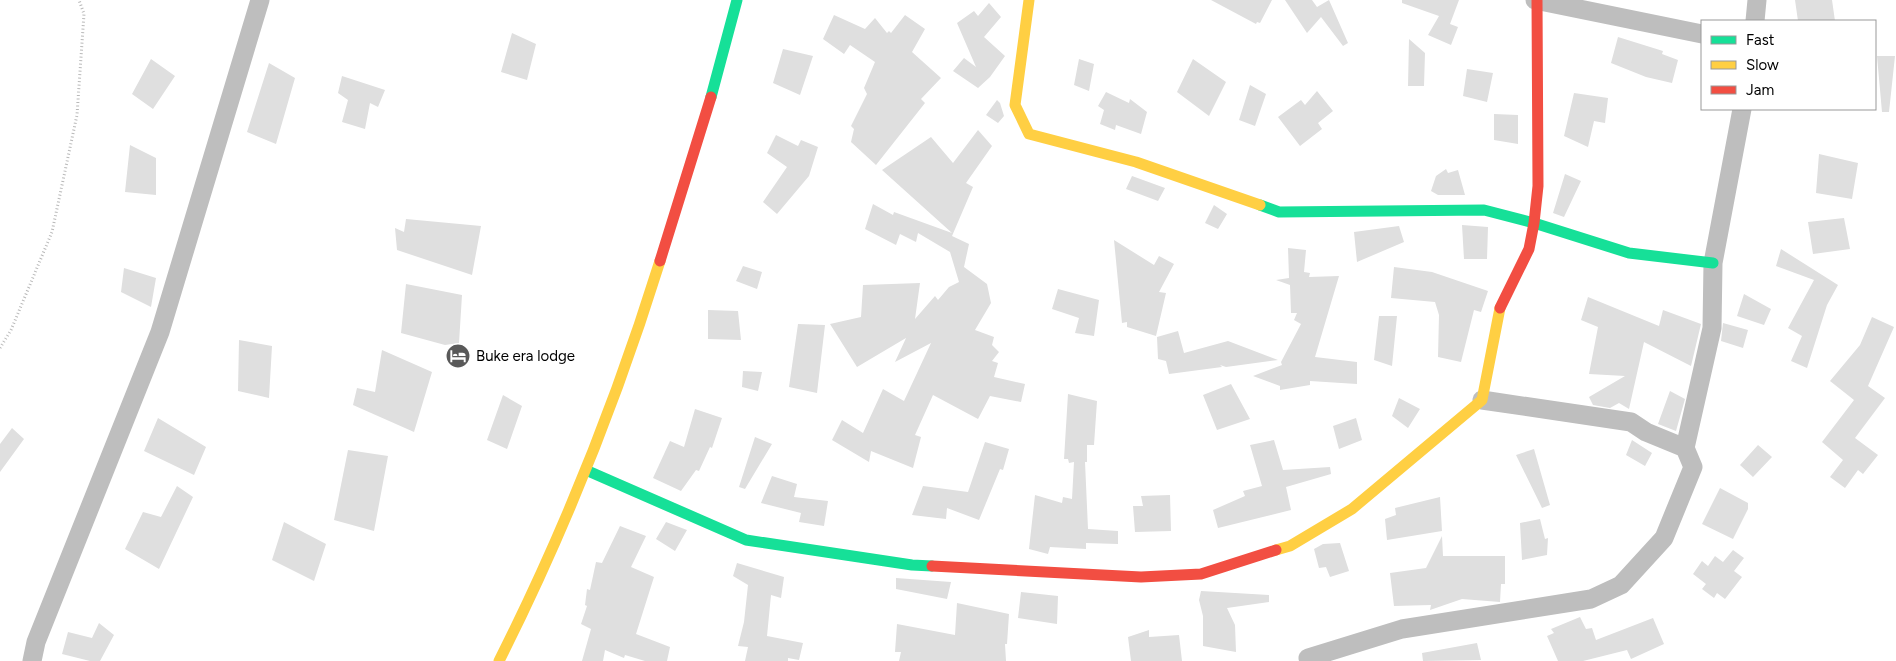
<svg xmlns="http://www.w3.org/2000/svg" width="1896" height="661" font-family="Figtree,sans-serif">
	<rect width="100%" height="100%" fill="#fff"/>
	<path fill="#dfdfdf" d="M 1211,0 L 1272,0 L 1260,23 L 1257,22 L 1256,24 Z
		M 1285,0 L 1312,0 L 1317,7 L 1329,0 L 1348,43 L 1343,46 L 1321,17 L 1307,33 Z
		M 1402,0 L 1459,0 L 1450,24 L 1458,27 L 1451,45 L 1428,35 L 1439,16 L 1402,3 Z
		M 1795,0 L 1832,0 L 1835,21 L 1798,21 Z
		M 989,3 L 1001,17 L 984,37 L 1005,56 L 990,77 L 978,88 L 953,71 L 964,58 L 976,67 L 957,23 L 974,11 L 978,16 Z
		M 834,15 L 865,29 L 875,18 L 887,33 L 889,31 L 891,33 L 905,15 L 925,29 L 912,52 L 941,78 L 921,99 L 925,103 L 876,165 L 851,142 L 854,129 L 851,126 L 867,94 L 864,88 L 875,62 L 850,45 L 844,54 L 823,39 Z
		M 512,33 L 536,44 L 527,80 L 501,72 Z
		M 1618,37 L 1663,51 L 1662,54 L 1678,60 L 1672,83 L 1646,77 L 1611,63 Z
		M 1409,39 L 1425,53 L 1424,86 L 1408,86 Z
		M 783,49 L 813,56 L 800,95 L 773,83 Z
		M 1877,56 L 1895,56 L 1889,112 L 1882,112 Z
		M 151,59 L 175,76 L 153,109 L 132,94 Z
		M 1079,59 L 1094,64 L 1089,91 L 1074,85 Z
		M 1193,59 L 1226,82 L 1209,116 L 1177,92 Z
		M 269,63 L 295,78 L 276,144 L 247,132 Z
		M 1467,69 L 1493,73 L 1487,102 L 1463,96 Z
		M 342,76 L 385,90 L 378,107 L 370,103 L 365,129 L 342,122 L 348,100 L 338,93 Z
		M 1250,85 L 1266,94 L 1255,126 L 1239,120 Z
		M 1317,91 L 1333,111 L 1318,123 L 1322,129 L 1300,146 L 1278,117 L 1301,100 L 1305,105 Z
		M 1106,92 L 1129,103 L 1130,99 L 1147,112 L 1141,134 L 1116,125 L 1115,130 L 1100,124 L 1104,110 L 1098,106 Z
		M 1574,93 L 1608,98 L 1605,123 L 1594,121 L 1588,147 L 1564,136 Z
		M 997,100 L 1000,103 L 1004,116 L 998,123 L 986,115 Z
		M 1494,114 L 1518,115 L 1518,144 L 1494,140 Z
		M 978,130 L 992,146 L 966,183 L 973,187 L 952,236 L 969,244 L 964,267 L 987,284 L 991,303 L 975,330 L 994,337 L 992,345 L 999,352 L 992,361 L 998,363 L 994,377 L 1025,384 L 1021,402 L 990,396 L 978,419 L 933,395 L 915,435 L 921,437 L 913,468 L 871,451 L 869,462 L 832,440 L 842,420 L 863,433 L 883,389 L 904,401 L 931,343 L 895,362 L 906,338 L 857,367 L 830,324 L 861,317 L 863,285 L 920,283 L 915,319 L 935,296 L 938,300 L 949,287 L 959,282 L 950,252 L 918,233 L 916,242 L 900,234 L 896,245 L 865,229 L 873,204 L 893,215 L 894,212 L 952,233 L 882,170 L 931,137 L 953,163 Z
		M 776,135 L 798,146 L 801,140 L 818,147 L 809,176 L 777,214 L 763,202 L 787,167 L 767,153 Z
		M 130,145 L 156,158 L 156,195 L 125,192 Z
		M 1819,154 L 1858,163 L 1852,199 L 1816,193 Z
		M 1446,169 L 1448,173 L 1458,170 L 1465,195 L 1438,195 L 1431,191 L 1436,176 Z
		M 1565,174 L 1581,181 L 1564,217 L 1553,213 Z
		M 1132,176 L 1165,188 L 1158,201 L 1126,189 Z
		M 1214,205 L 1227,214 L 1218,229 L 1205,223 Z
		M 1844,218 L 1850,249 L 1813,254 L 1808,222 Z
		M 406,219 L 481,226 L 472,275 L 397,250 L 395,228 L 404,232 Z
		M 1462,225 L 1488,227 L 1487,259 L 1464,259 Z
		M 1399,226 L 1404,242 L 1357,262 L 1354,232 Z
		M 1114,240 L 1154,265 L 1159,256 L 1174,264 L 1159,292 L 1166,293 L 1156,336 L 1127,327 L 1127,322 L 1122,323 Z
		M 1288,248 L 1306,250 L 1304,272 L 1310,273 L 1309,277 L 1339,276 L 1315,357 L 1357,362 L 1357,384 L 1310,381 L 1310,385 L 1280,390 L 1280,386 L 1253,376 L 1282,365 L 1281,362 L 1301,324 L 1294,320 L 1297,313 L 1291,313 L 1290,285 L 1276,280 L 1289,278 Z
		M 1781,249 L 1838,285 L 1827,305 L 1807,368 L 1791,361 L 1802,336 L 1788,328 L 1814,280 L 1776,266 Z
		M 743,266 L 762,272 L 757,289 L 736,281 Z
		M 1394,267 L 1432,272 L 1488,291 L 1481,312 L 1474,310 L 1461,362 L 1438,357 L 1439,315 L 1435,302 L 1391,298 Z
		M 124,268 L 156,278 L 151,307 L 121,292 Z
		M 406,284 L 462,295 L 459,343 L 445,345 L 401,333 Z
		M 1058,289 L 1099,300 L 1094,336 L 1075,333 L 1079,318 L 1052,309 Z
		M 1744,294 L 1771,309 L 1764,325 L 1737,316 Z
		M 1588,297 L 1659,326 L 1663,310 L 1701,324 L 1691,366 L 1644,342 L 1629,409 L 1619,403 L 1610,408 L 1593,405 L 1589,397 L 1625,376 L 1589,374 L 1598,327 L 1581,320 Z
		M 708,310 L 738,311 L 741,340 L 708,339 Z
		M 1379,316 L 1397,316 L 1392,366 L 1374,360 Z
		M 1872,317 L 1894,327 L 1868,386 L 1885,398 L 1855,438 L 1878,455 L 1863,474 L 1858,470 L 1845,488 L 1830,477 L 1843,460 L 1822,442 L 1854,400 L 1830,381 L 1860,345 Z
		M 1723,323 L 1748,330 L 1743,348 L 1721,341 Z
		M 798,324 L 825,325 L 817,393 L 789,387 Z
		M 1178,331 L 1184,353 L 1228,341 L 1278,360 L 1226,367 L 1220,365 L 1222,367 L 1169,374 L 1166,361 L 1158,359 L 1157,337 Z
		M 239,340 L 272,346 L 269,398 L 238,391 Z
		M 382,350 L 432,372 L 414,432 L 353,405 L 357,388 L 375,392 Z
		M 743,371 L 762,372 L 758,391 L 742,387 Z
		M 1231,384 L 1250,419 L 1217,430 L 1203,395 Z
		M 1670,391 L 1685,399 L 1676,431 L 1658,424 Z
		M 1068,394 L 1097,401 L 1094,445 L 1087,445 L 1087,462 L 1085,462 L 1088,529 L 1118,531 L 1118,544 L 1086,543 L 1086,549 L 1050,547 L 1048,554 L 1029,549 L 1035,495 L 1062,503 L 1063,497 L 1072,499 L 1074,462 L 1069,463 L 1068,459 L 1064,459 Z
		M 503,395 L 522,406 L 507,449 L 487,440 Z
		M 1399,398 L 1420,409 L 1408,428 L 1392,416 Z
		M 695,409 L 722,418 L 712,448 L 710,447 L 699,471 L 696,470 L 681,491 L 653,478 L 670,441 L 684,447 Z
		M 158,418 L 206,447 L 194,475 L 144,451 Z
		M 1356,418 L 1362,440 L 1339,449 L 1333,426 Z
		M 12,428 L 24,439 L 0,472 L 0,444 Z
		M 755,437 L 772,444 L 745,489 L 739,487 Z
		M 1274,440 L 1283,470 L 1330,467 L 1331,474 L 1286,487 L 1291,510 L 1218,528 L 1213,510 L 1245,496 L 1243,491 L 1262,486 L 1250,445 Z
		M 1632,440 L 1652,453 L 1645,466 L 1626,455 Z
		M 985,442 L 1009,449 L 1003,470 L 1000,469 L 979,520 L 947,508 L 946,519 L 912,515 L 923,486 L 968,492 Z
		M 1758,445 L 1772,457 L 1753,477 L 1740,465 Z
		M 1534,449 L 1550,505 L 1542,508 L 1516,455 Z
		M 348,450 L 388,456 L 374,531 L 334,520 Z
		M 772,476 L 797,484 L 794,497 L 828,501 L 824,526 L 799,522 L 801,513 L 761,503 Z
		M 177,486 L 193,497 L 159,569 L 125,549 L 143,512 L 161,517 Z
		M 1720,488 L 1748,503 L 1748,509 L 1733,539 L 1702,524 Z
		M 1170,495 L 1171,531 L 1135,532 L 1133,506 L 1143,506 L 1141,496 Z
		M 1440,497 L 1442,531 L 1387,540 L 1385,519 L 1396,515 L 1395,508 Z
		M 1540,519 L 1545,539 L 1548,538 L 1547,555 L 1522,560 L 1520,523 Z
		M 284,522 L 326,544 L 314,581 L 272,560 Z
		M 666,522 L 687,530 L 675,551 L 656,539 Z
		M 620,526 L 646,536 L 631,567 L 654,577 L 636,634 L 670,647 L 667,661 L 645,661 L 625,655 L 624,658 L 605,650 L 603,661 L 582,661 L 591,629 L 581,624 L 587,606 L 585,605 L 587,589 L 590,590 L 596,562 L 602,563 Z
		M 1442,536 L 1443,556 L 1505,556 L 1505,584 L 1501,584 L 1500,602 L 1462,599 L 1430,610 L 1431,605 L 1394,606 L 1390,573 L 1426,568 Z
		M 1340,543 L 1349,571 L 1330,577 L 1326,567 L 1319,568 L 1314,549 L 1323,544 Z
		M 1733,550 L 1744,558 L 1734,571 L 1742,577 L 1725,599 L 1717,593 L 1714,598 L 1702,589 L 1706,584 L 1693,574 L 1702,561 L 1708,566 L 1715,556 L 1723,562 Z
		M 737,563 L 784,577 L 781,598 L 771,595 L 767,636 L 803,643 L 799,660 L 788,658 L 788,661 L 745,661 L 748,647 L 738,646 L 744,622 L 748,585 L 733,576 Z
		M 896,578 L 951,582 L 947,599 L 896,589 Z
		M 1201,591 L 1269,595 L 1269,602 L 1227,608 L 1235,625 L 1236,652 L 1203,646 L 1203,616 L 1199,600 Z
		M 1021,592 L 1058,596 L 1057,624 L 1018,618 Z
		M 957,603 L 1009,614 L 1007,644 L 1005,644 L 1006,661 L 899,661 L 901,652 L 895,652 L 897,624 L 955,635 Z
		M 1580,617 L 1586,629 L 1592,628 L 1596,640 L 1653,618 L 1664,644 L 1631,659 L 1627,650 L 1583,661 L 1558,661 L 1547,636 L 1554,633 L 1551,629 Z
		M 99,623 L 114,635 L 100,661 L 90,661 L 62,654 L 68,632 L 92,638 Z
		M 1149,630 L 1149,637 L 1179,635 L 1182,661 L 1131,661 L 1128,637 Z
		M 1477,643 L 1481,660 L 1423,661 L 1422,653 Z"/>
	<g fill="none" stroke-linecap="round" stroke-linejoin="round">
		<path stroke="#b9b9b9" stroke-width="3" stroke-dasharray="1 2.5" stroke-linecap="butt" d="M 0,348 L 11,330 L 52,232 L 77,115 L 84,14 L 79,0"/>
		<path stroke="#bebebe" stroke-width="19" d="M 1535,0 L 1702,34
			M 1755,21 L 1757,0
			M 1482,400 L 1631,422 L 1646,432 L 1685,448
			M 1308,658 L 1402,629 L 1591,599 L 1621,585 L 1664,538 L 1693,467 L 1685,448 L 1712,328 L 1713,263 L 1742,109
			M 32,661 L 36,642 L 160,332 L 260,0"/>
		<path stroke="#16e098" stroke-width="11" d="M 711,97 L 737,0
			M 1260,205 L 1279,212 L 1484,210 L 1534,223 L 1629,253 L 1713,263
			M 588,471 L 746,540 L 912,565 L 932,566"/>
		<path stroke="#ffcf43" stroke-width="11" d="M 1029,0 L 1015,105 L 1029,134 L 1136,162 L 1260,205
			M 1276,550 L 1290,546 L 1352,509 L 1482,400 L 1500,308
			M 499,661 C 564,532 617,399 660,261"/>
		<path stroke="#f24e42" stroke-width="11" d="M 660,261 L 711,97
			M 1500,308 L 1529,249 L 1534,223 L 1538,186 L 1537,0
			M 932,566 L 1141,577 L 1201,574 L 1276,550"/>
	</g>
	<defs>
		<symbol id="hotel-disc" viewBox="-11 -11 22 22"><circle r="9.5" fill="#595959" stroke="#fff"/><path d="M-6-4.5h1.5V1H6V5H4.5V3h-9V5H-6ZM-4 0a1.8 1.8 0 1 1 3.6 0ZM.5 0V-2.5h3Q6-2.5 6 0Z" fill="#fff"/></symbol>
	</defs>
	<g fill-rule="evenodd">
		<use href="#hotel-disc" x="444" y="342" width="28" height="28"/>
	</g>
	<g text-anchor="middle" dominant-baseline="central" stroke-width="4.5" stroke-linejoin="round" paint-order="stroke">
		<g font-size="15" fill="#000" stroke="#fff" text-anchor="start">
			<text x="476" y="356">Buke era lodge</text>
		</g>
	</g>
	<rect x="1701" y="20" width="175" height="90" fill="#ffffff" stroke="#999999"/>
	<rect x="1711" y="36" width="25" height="8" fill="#16e098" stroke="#999999"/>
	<text x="1746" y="45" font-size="15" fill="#000000">Fast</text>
	<rect x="1711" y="61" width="25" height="8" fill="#ffcf43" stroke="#999999"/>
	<text x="1746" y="70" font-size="15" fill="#000000">Slow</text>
	<rect x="1711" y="86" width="25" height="8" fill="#f24e42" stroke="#999999"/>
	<text x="1746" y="95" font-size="15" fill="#000000">Jam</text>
</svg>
